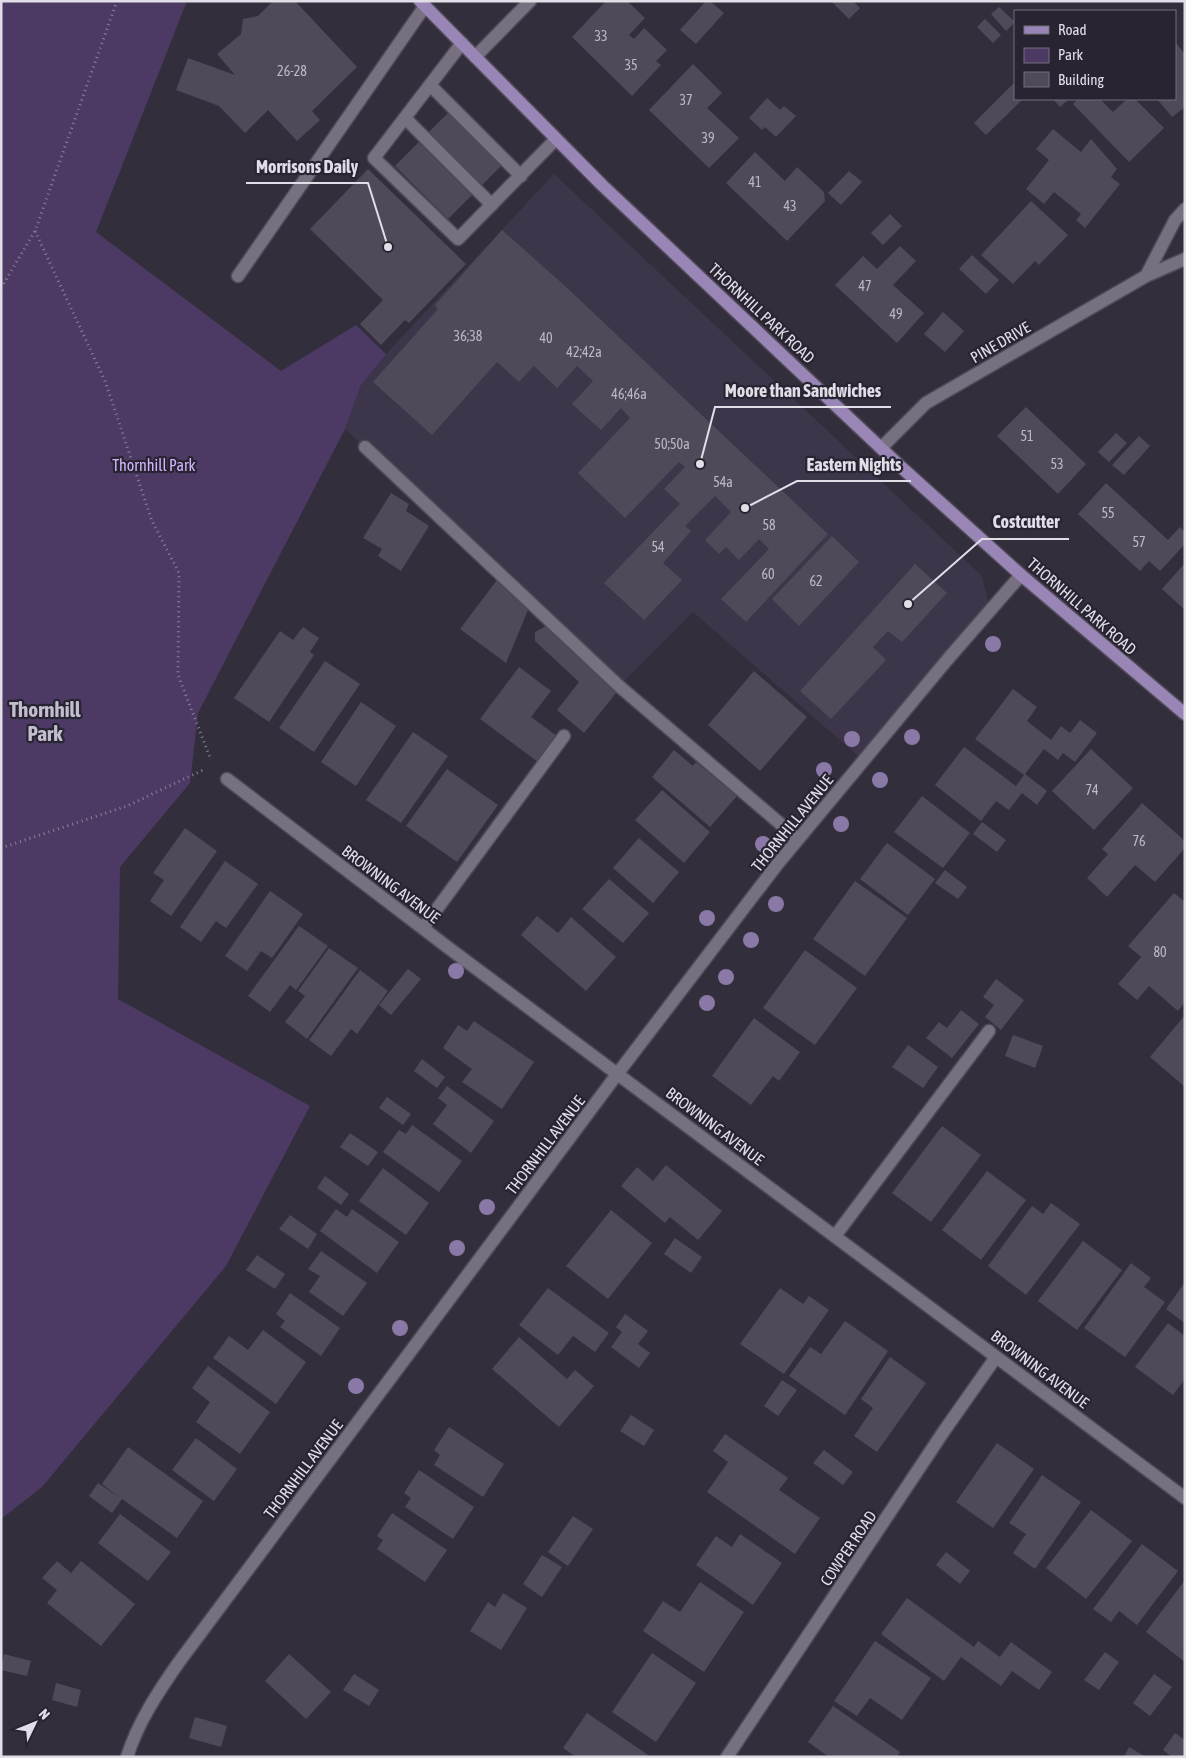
<svg xmlns="http://www.w3.org/2000/svg" width="1186" height="1758" font-family="'Asap Condensed',sans-serif">
	<rect width="100%" height="100%" fill="#332e3c"/>
	<path fill="#3d364a" d="M 554,174 L 982,576 L 990,610 L 864,761 L 693,612 L 619,686 L 345,429 L 361,385 L 386,354 Z"/>
	<path fill="#4c3a65" d="M 1,1 L 187,1 L 96,232 L 281,371 L 356,325 L 386,354 L 361,385 L 345,429 L 198,713 L 190,783 L 120,867 L 118,999 L 310,1106 L 226,1266 L 42,1487 L 1,1519 Z"/>
	<path fill="#4f4a59" d="M 273,1 L 295,1 L 357,67 L 312,111 L 320,120 L 297,141 L 268,110 L 245,133 L 219,106 L 176,90 L 188,58 L 235,75 L 217,54 L 241,34 L 243,19 L 258,16 Z
		M 606,1 L 627,1 L 645,18 L 629,35 L 634,39 L 644,28 L 667,50 L 656,61 L 661,65 L 632,96 L 572,37 Z
		M 706,1 L 710,1 L 724,13 L 696,44 L 680,30 Z
		M 831,1 L 853,1 L 860,8 L 849,19 Z
		M 999,7 L 1015,22 L 1006,31 L 991,14 Z
		M 985,19 L 1001,35 L 993,43 L 977,27 Z
		M 1175,42 L 1185,54 L 1185,107 L 1172,117 L 1157,99 L 1175,99 Z
		M 693,64 L 722,93 L 707,108 L 739,138 L 709,168 L 649,110 Z
		M 1015,82 L 1015,99 L 1023,99 L 986,135 L 974,123 Z
		M 767,98 L 780,110 L 784,106 L 796,116 L 776,137 L 765,127 L 762,130 L 749,118 Z
		M 1053,99 L 1069,99 L 1060,107 Z
		M 1078,99 L 1100,99 L 1113,112 L 1127,99 L 1135,99 L 1164,128 L 1129,162 L 1073,104 Z
		M 449,112 L 502,165 L 448,219 L 395,166 Z
		M 1053,129 L 1081,152 L 1091,139 L 1117,169 L 1111,177 L 1120,184 L 1085,228 L 1076,220 L 1081,214 L 1054,192 L 1044,204 L 1026,189 L 1049,160 L 1036,149 Z
		M 755,152 L 785,181 L 797,167 L 824,192 L 825,201 L 787,241 L 726,183 Z
		M 368,169 L 466,264 L 409,323 L 405,320 L 381,345 L 360,324 L 383,300 L 310,229 Z
		M 849,171 L 862,182 L 841,205 L 828,193 Z
		M 1031,201 L 1068,235 L 1039,265 L 1035,261 L 1013,284 L 981,255 Z
		M 890,214 L 902,226 L 883,245 L 871,233 Z
		M 502,230 L 565,286 L 828,534 L 746,622 L 721,599 L 769,549 L 759,539 L 739,560 L 726,547 L 719,554 L 705,540 L 731,512 L 715,496 L 685,526 L 691,531 L 663,563 L 682,580 L 644,620 L 604,583 L 680,504 L 664,489 L 685,467 L 679,462 L 625,518 L 600,494 L 578,473 L 630,418 L 621,408 L 601,430 L 572,404 L 593,381 L 577,366 L 557,388 L 534,366 L 519,382 L 497,362 L 432,435 L 373,382 L 438,309 L 435,305 Z
		M 900,246 L 916,261 L 893,285 L 924,313 L 897,343 L 835,285 L 863,256 L 877,269 Z
		M 972,255 L 999,280 L 986,294 L 959,269 Z
		M 943,312 L 964,331 L 945,352 L 924,334 Z
		M 1026,407 L 1086,464 L 1058,494 L 997,436 Z
		M 1116,433 L 1127,443 L 1109,462 L 1098,452 Z
		M 1139,436 L 1150,446 L 1124,475 L 1112,465 Z
		M 1106,483 L 1168,540 L 1180,527 L 1185,532 L 1185,544 L 1160,571 L 1149,561 L 1140,571 L 1078,514 Z
		M 391,493 L 409,504 L 406,511 L 429,526 L 401,571 L 378,556 L 382,549 L 363,538 Z
		M 832,536 L 859,562 L 799,626 L 772,599 Z
		M 1185,563 L 1185,610 L 1162,589 Z
		M 915,564 L 947,593 L 902,642 L 888,631 L 873,647 L 886,660 L 831,719 L 800,691 Z
		M 497,580 L 528,610 L 506,663 L 460,629 Z
		M 546,626 L 616,693 L 584,733 L 557,710 L 579,682 L 535,641 L 535,632 Z
		M 303,627 L 319,638 L 310,652 L 314,655 L 269,722 L 234,698 L 280,631 L 293,640 Z
		M 325,661 L 360,684 L 314,752 L 279,728 Z
		M 519,667 L 551,691 L 531,717 L 557,736 L 538,762 L 480,719 Z
		M 754,671 L 807,717 L 760,771 L 708,725 Z
		M 1013,689 L 1037,707 L 1027,721 L 1051,740 L 1061,726 L 1070,733 L 1080,720 L 1097,733 L 1075,762 L 1063,753 L 1058,760 L 1044,749 L 1025,774 L 1047,791 L 1037,805 L 1022,793 L 1009,810 L 996,801 L 981,821 L 935,785 L 964,747 L 1016,786 L 1024,775 L 975,739 Z
		M 361,702 L 396,726 L 356,786 L 321,762 Z
		M 413,732 L 448,756 L 401,823 L 366,800 Z
		M 1091,749 L 1133,788 L 1094,830 L 1052,791 Z
		M 674,750 L 693,766 L 696,762 L 737,796 L 710,827 L 652,777 Z
		M 447,769 L 498,805 L 457,862 L 406,826 Z
		M 662,790 L 710,832 L 684,863 L 635,820 Z
		M 922,796 L 970,833 L 943,868 L 894,832 Z
		M 1142,803 L 1185,841 L 1185,848 L 1155,882 L 1135,865 L 1107,897 L 1087,878 L 1108,854 L 1102,849 Z
		M 982,822 L 1006,840 L 997,852 L 973,834 Z
		M 185,828 L 217,851 L 171,916 L 150,901 L 164,880 L 153,873 Z
		M 639,838 L 679,872 L 653,903 L 613,868 Z
		M 887,843 L 935,879 L 908,915 L 860,879 Z
		M 225,861 L 258,884 L 226,928 L 216,921 L 201,942 L 180,927 Z
		M 945,870 L 967,887 L 958,899 L 935,883 Z
		M 609,879 L 649,913 L 623,943 L 582,909 Z
		M 855,881 L 907,918 L 865,976 L 813,939 Z
		M 270,891 L 303,914 L 272,958 L 261,951 L 247,971 L 225,956 Z
		M 1174,893 L 1185,902 L 1185,1002 L 1178,1011 L 1149,986 L 1137,1000 L 1118,984 L 1141,957 L 1128,946 Z
		M 537,916 L 558,933 L 571,917 L 616,957 L 586,991 L 521,935 Z
		M 299,926 L 328,946 L 296,990 L 290,985 L 270,1012 L 248,996 Z
		M 329,948 L 358,968 L 307,1039 L 285,1022 L 305,996 L 298,991 Z
		M 805,950 L 857,988 L 815,1045 L 763,1008 Z
		M 408,969 L 421,979 L 391,1015 L 379,1005 Z
		M 360,970 L 388,991 L 357,1034 L 351,1029 L 331,1056 L 309,1040 Z
		M 996,979 L 1024,1000 L 1001,1030 L 985,1017 L 994,1005 L 983,997 Z
		M 961,1010 L 979,1024 L 952,1058 L 926,1038 L 939,1022 L 947,1028 Z
		M 1185,1015 L 1185,1087 L 1150,1057 Z
		M 754,1018 L 800,1052 L 779,1081 L 773,1076 L 751,1105 L 712,1076 Z
		M 474,1021 L 534,1062 L 502,1109 L 462,1082 L 472,1069 L 443,1048 L 458,1025 L 467,1031 Z
		M 1013,1035 L 1043,1046 L 1035,1068 L 1005,1056 Z
		M 908,1045 L 938,1067 L 923,1088 L 892,1067 Z
		M 422,1059 L 445,1077 L 437,1088 L 414,1071 Z
		M 447,1086 L 494,1121 L 471,1153 L 433,1124 L 447,1105 L 438,1098 Z
		M 387,1097 L 411,1114 L 403,1125 L 379,1108 Z
		M 412,1125 L 462,1161 L 439,1192 L 383,1152 L 399,1130 L 406,1134 Z
		M 942,1126 L 981,1155 L 931,1222 L 892,1193 Z
		M 350,1133 L 378,1152 L 368,1166 L 340,1147 Z
		M 666,1165 L 722,1211 L 698,1240 L 670,1217 L 665,1223 L 621,1186 L 637,1167 L 653,1181 Z
		M 383,1168 L 429,1203 L 406,1235 L 359,1201 Z
		M 987,1171 L 1026,1200 L 981,1260 L 942,1230 Z
		M 325,1176 L 349,1194 L 341,1205 L 317,1188 Z
		M 1051,1203 L 1080,1224 L 1026,1295 L 988,1266 L 1032,1206 L 1043,1214 Z
		M 336,1209 L 347,1217 L 352,1209 L 399,1242 L 377,1273 L 320,1231 Z
		M 611,1210 L 652,1243 L 608,1299 L 566,1266 Z
		M 290,1215 L 317,1234 L 308,1249 L 279,1229 Z
		M 675,1238 L 702,1257 L 691,1273 L 664,1254 Z
		M 1083,1241 L 1122,1270 L 1077,1330 L 1038,1301 Z
		M 321,1251 L 367,1283 L 343,1316 L 309,1292 L 320,1276 L 308,1269 Z
		M 257,1255 L 285,1274 L 275,1289 L 246,1270 Z
		M 1131,1263 L 1151,1278 L 1144,1287 L 1165,1302 L 1125,1357 L 1084,1328 Z
		M 1185,1282 L 1185,1320 L 1183,1322 L 1166,1309 Z
		M 548,1288 L 609,1333 L 595,1352 L 573,1336 L 558,1355 L 519,1325 Z
		M 780,1288 L 803,1304 L 809,1296 L 829,1310 L 784,1374 L 740,1344 Z
		M 290,1293 L 340,1328 L 321,1356 L 280,1327 L 285,1321 L 276,1314 Z
		M 625,1314 L 648,1331 L 638,1344 L 650,1353 L 639,1368 L 611,1347 L 622,1332 L 616,1327 Z
		M 845,1321 L 888,1351 L 845,1415 L 789,1376 L 810,1347 L 821,1354 Z
		M 1168,1323 L 1185,1336 L 1185,1379 L 1173,1395 L 1135,1367 Z
		M 263,1330 L 306,1362 L 276,1404 L 213,1358 L 229,1336 L 248,1350 Z
		M 519,1337 L 567,1379 L 575,1370 L 594,1386 L 559,1427 L 492,1369 Z
		M 890,1357 L 926,1383 L 877,1452 L 854,1436 L 873,1408 L 861,1399 Z
		M 208,1366 L 270,1412 L 240,1454 L 196,1422 L 210,1402 L 192,1388 Z
		M 782,1380 L 797,1390 L 778,1416 L 764,1406 Z
		M 631,1415 L 654,1430 L 644,1446 L 620,1431 Z
		M 449,1427 L 504,1464 L 483,1497 L 434,1465 L 440,1455 L 434,1450 Z
		M 725,1434 L 788,1478 L 779,1490 L 820,1518 L 795,1554 L 707,1492 L 728,1462 L 713,1451 Z
		M 196,1438 L 237,1469 L 214,1501 L 172,1470 Z
		M 997,1443 L 1034,1469 L 993,1528 L 956,1502 Z
		M 128,1447 L 203,1501 L 177,1538 L 122,1499 L 112,1513 L 89,1496 L 98,1483 L 119,1497 L 102,1484 Z
		M 824,1450 L 853,1472 L 843,1485 L 813,1463 Z
		M 419,1470 L 474,1507 L 453,1539 L 405,1507 L 411,1498 L 404,1493 Z
		M 1042,1475 L 1081,1502 L 1035,1569 L 1013,1553 L 1026,1534 L 1009,1523 Z
		M 1091,1510 L 1132,1541 L 1086,1599 L 1046,1568 Z
		M 392,1513 L 447,1550 L 425,1582 L 377,1549 L 383,1540 L 377,1536 Z
		M 120,1514 L 171,1552 L 148,1581 L 98,1543 Z
		M 573,1516 L 593,1529 L 568,1566 L 548,1552 Z
		M 740,1534 L 782,1563 L 753,1605 L 696,1565 L 716,1536 L 732,1547 Z
		M 1142,1544 L 1178,1571 L 1137,1625 L 1119,1611 L 1111,1622 L 1093,1609 Z
		M 946,1552 L 970,1571 L 960,1584 L 936,1565 Z
		M 542,1555 L 562,1567 L 542,1597 L 523,1584 Z
		M 57,1561 L 71,1573 L 81,1561 L 135,1604 L 101,1646 L 47,1603 L 57,1590 L 42,1578 Z
		M 1185,1580 L 1185,1662 L 1146,1632 Z
		M 700,1582 L 744,1612 L 704,1672 L 643,1631 L 663,1601 L 680,1612 Z
		M 503,1593 L 527,1608 L 501,1650 L 470,1631 L 488,1602 L 495,1607 Z
		M 907,1598 L 974,1647 L 978,1641 L 1000,1657 L 1011,1642 L 1052,1672 L 1039,1690 L 1012,1671 L 1001,1686 L 961,1657 L 944,1681 L 881,1634 Z
		M 875,1641 L 931,1678 L 902,1720 L 870,1698 L 857,1716 L 834,1701 Z
		M 1105,1652 L 1119,1662 L 1099,1690 L 1084,1680 Z
		M 652,1653 L 696,1683 L 656,1742 L 612,1712 Z
		M 4,1654 L 31,1661 L 27,1676 L 1,1670 Z
		M 289,1654 L 331,1692 L 306,1719 L 265,1681 Z
		M 354,1674 L 379,1690 L 369,1706 L 343,1690 Z
		M 1154,1674 L 1172,1687 L 1150,1716 L 1133,1703 Z
		M 56,1683 L 81,1690 L 77,1707 L 52,1700 Z
		M 833,1706 L 900,1752 L 897,1757 L 829,1757 L 808,1742 Z
		M 587,1713 L 648,1755 L 646,1757 L 576,1757 L 563,1748 Z
		M 195,1717 L 227,1726 L 221,1747 L 189,1738 Z
		M 1175,1733 L 1185,1740 L 1185,1757 L 1172,1757 L 1163,1750 Z
		M 1129,1747 L 1146,1757 L 1124,1757 Z"/>
	<g fill="none" stroke-linecap="round" stroke-linejoin="round">
		<defs>
			<path id="lane" d="M 462,43 L 374,158 L 458,239 L 556,139
				M 430,85 L 521,176
				M 405,118 L 492,205
				M 238,276 L 425,6
				M 365,447 L 619,686 L 798,839
				M 423,928 L 564,736
				M 835,1236 L 989,1031"/>
			<path id="street" d="M 475,57 L 530,1
				M 1146,276 L 1175,220 L 1185,209
				M 881,448 L 926,403 L 1146,276 L 1185,259
				M 227,779 L 450,949 L 1185,1498
				M 127,1757 C 138,1722 158,1692 179,1662 L 618,1073 L 776,866 L 947,660 L 1021,575
				M 727,1757 L 944,1431 L 996,1357"/>
			<path id="primary" d="M 420,1 L 602,185 L 901,467 L 1021,575 L 1185,714"/>
		</defs>
		<use href="#lane" stroke="#4f4a56" stroke-width="15"/>
		<use href="#street" stroke="#4f4a56" stroke-width="15"/>
		<use href="#primary" stroke="#4f4a56" stroke-width="15"/>
		<path stroke="#888490" stroke-width="3" stroke-dasharray="1 4" stroke-linecap="butt" d="M 35,231 L 105,381 L 152,521 L 179,573 L 178,675 L 211,760
			M 1,288 L 35,231 L 117,1
			M 1,848 L 127,806 L 203,770"/>
		<use href="#lane" stroke="#767080" stroke-width="12"/>
		<use href="#street" stroke="#767080" stroke-width="12"/>
		<use href="#primary" stroke="#9986b7" stroke-width="12"/>
	</g>
	<g fill="#8a78a7">
		<circle cx="993" cy="644" r="8"/>
		<circle cx="912" cy="737" r="8"/>
		<circle cx="852" cy="739" r="8"/>
		<circle cx="824" cy="770" r="8"/>
		<circle cx="880" cy="780" r="8"/>
		<circle cx="841" cy="824" r="8"/>
		<circle cx="763" cy="844" r="8"/>
		<circle cx="776" cy="904" r="8"/>
		<circle cx="707" cy="918" r="8"/>
		<circle cx="751" cy="940" r="8"/>
		<circle cx="456" cy="971" r="8"/>
		<circle cx="726" cy="977" r="8"/>
		<circle cx="707" cy="1003" r="8"/>
		<circle cx="487" cy="1207" r="8"/>
		<circle cx="457" cy="1248" r="8"/>
		<circle cx="400" cy="1328" r="8"/>
		<circle cx="356" cy="1386" r="8"/>
	</g>
	<g text-anchor="middle" dominant-baseline="central" stroke-width="4.5" stroke-linejoin="round" paint-order="stroke">
		<g font-size="14" fill="#bdb9c4">
			<text x="601" y="36">33</text>
			<text x="631" y="65">35</text>
			<text x="292" y="71">26-28</text>
			<text x="686" y="100">37</text>
			<text x="708" y="138">39</text>
			<text x="755" y="182">41</text>
			<text x="790" y="206">43</text>
			<text x="865" y="286">47</text>
			<text x="896" y="314">49</text>
			<text x="468" y="336">36;38</text>
			<text x="546" y="338">40</text>
			<text x="584" y="352">42;42a</text>
			<text x="629" y="394">46;46a</text>
			<text x="1027" y="436">51</text>
			<text x="672" y="444">50;50a</text>
			<text x="1057" y="464">53</text>
			<text x="723" y="482">54a</text>
			<text x="1108" y="513">55</text>
			<text x="769" y="525">58</text>
			<text x="1139" y="542">57</text>
			<text x="658" y="547">54</text>
			<text x="768" y="574">60</text>
			<text x="816" y="581">62</text>
			<text x="1092" y="790">74</text>
			<text x="1139" y="841">76</text>
			<text x="1160" y="952">80</text>
		</g>
		<g font-size="16" fill="#e2dee8" stroke="#292432">
			<text transform="translate(762 313) rotate(43)">THORNHILL PARK ROAD</text>
			<text transform="translate(1000 342) rotate(-30)">PINE DRIVE</text>
			<text transform="translate(1082 606) rotate(41)">THORNHILL PARK ROAD</text>
			<text transform="translate(792 823) rotate(-51)">THORNHILL AVENUE</text>
			<text transform="translate(391 884) rotate(37)">BROWNING AVENUE</text>
			<text transform="translate(715 1126) rotate(37)">BROWNING AVENUE</text>
			<text transform="translate(545 1145) rotate(-53)">THORNHILL AVENUE</text>
			<text transform="translate(1040 1369) rotate(37)">BROWNING AVENUE</text>
			<text transform="translate(303 1469) rotate(-53)">THORNHILL AVENUE</text>
			<text transform="translate(848 1548) rotate(-56)">COWPER ROAD</text>
		</g>
		<g font-size="16" fill="#d2b5ff" stroke="#292432">
			<text x="154" y="465">Thornhill Park</text>
		</g>
		<g font-size="21" font-weight="bold" fill="#c3bdce" stroke="#292432">
			<text x="45" y="709">Thornhill<tspan x="45" dy="24">Park</tspan></text>
		</g>
	</g>
	<path fill="none" stroke="#e2dee8" stroke-width="2" d="M388 247L368 183H246M700 464L715 407H891M745 508L797 481H911M908 604L982 539H1069"/>
	<g fill="#e2dee8" stroke="#292432" stroke-width="2">
		<circle cx="388" cy="247" r="5"/>
		<circle cx="700" cy="464" r="5"/>
		<circle cx="745" cy="508" r="5"/>
		<circle cx="908" cy="604" r="5"/>
	</g>
	<g font-size="18" text-anchor="middle" font-weight="bold" fill="#e2dee8" stroke="#292432" stroke-width="4.5" stroke-linejoin="round" paint-order="stroke">
		<text x="307" y="173">Morrisons Daily</text>
		<text x="803" y="397">Moore than Sandwiches</text>
		<text x="854" y="471">Eastern Nights</text>
		<text x="1026" y="528">Costcutter</text>
	</g>
	<rect width="1186" height="1758" fill="none" stroke="#e2dee8" stroke-width="5"/>
	<rect x="1014" y="10" width="162" height="90" fill="#292432" stroke="#736e7b"/>
	<rect x="1024" y="26" width="25" height="8" fill="#9986b7" stroke="#736e7b"/>
	<text x="1058" y="35" font-size="15" fill="#e2dee8">Road</text>
	<rect x="1024" y="48" width="25" height="15" fill="#4c3a65" stroke="#736e7b"/>
	<text x="1058" y="60" font-size="15" fill="#e2dee8">Park</text>
	<rect x="1024" y="72" width="25" height="15" fill="#4f4a59" stroke="#736e7b"/>
	<text x="1058" y="85" font-size="15" fill="#e2dee8">Building</text>
	<g transform="translate(35 1723) rotate(47)" stroke="#292432" stroke-width="4" paint-order="stroke">
	<path d="M0-4L9 19L0 12L-9 19Z" fill="#e2dee8"/>
	<text y="-8" font-size="14" font-weight="bold" text-anchor="middle" fill="#e2dee8">N</text>
	</g>
</svg>
